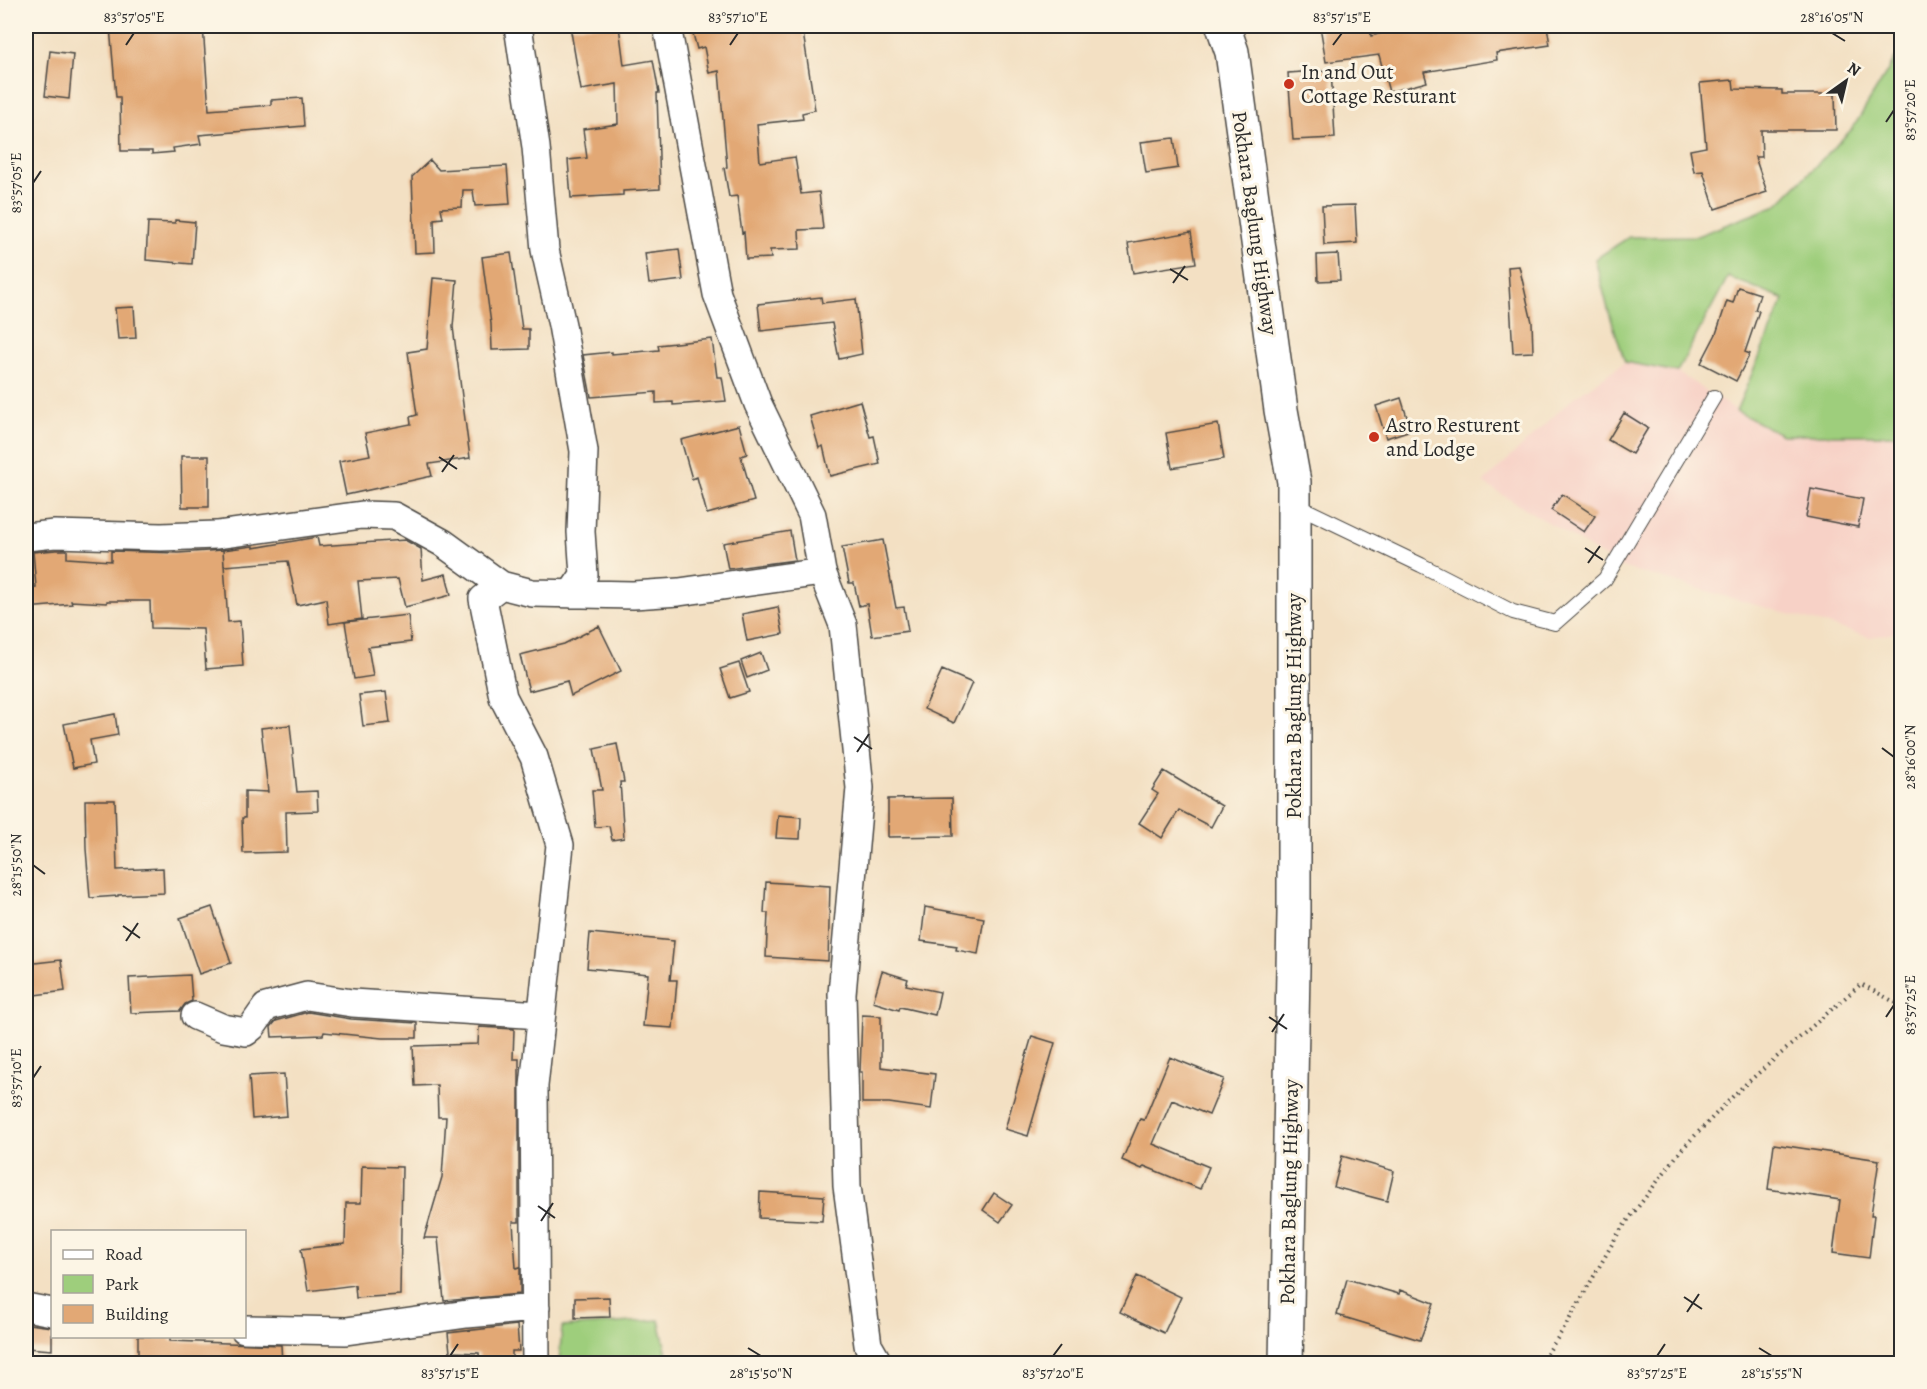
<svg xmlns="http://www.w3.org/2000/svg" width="1927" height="1389" font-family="Alegreya,serif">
	<rect width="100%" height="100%" fill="#fcf5e5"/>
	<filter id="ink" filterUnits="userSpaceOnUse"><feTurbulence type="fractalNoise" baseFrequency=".0167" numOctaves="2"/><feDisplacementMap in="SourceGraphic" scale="12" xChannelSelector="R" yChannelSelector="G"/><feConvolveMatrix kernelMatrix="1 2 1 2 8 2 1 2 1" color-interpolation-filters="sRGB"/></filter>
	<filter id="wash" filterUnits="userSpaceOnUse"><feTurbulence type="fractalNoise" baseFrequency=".008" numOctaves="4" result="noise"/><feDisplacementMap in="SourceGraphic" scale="24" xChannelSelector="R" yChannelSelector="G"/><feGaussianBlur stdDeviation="1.35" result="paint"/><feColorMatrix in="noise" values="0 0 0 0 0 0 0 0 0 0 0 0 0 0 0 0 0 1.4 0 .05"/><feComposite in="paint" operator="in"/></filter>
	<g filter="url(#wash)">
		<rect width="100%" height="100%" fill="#f3e0c3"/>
		<path fill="#f7d1c6" d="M 1625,362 L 1677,372 L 1736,410 L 1782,435 L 1902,435 L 1901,632 L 1870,637 L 1621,567 L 1483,483 L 1572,399 Z"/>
		<path fill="#9ece7c" stroke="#647c54" stroke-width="1.5" d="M 1901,49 L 1901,435 L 1782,435 L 1736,411 L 1784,299 L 1728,277 L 1677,372 L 1625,362 L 1608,309 L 1595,259 L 1629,237 L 1697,236 L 1777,205 L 1853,128 Z
			M 659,1320 L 669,1363 L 559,1363 L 562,1327 Z"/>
		<g id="blocks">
			<path fill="#e2a875" d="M 132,26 L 203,26 L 209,110 L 271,105 L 271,100 L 302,98 L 304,126 L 199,135 L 201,144 L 173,148 L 174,152 L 152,154 L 152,151 L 121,151 L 120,97 L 116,97 L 110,27 Z
				M 570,26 L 619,26 L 624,65 L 653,60 L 659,93 L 657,93 L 660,189 L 623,191 L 623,195 L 571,198 L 568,160 L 587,158 L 583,129 L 618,124 L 617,84 L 581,90 Z
				M 691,26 L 802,26 L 815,110 L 802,113 L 803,119 L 757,124 L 760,162 L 795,157 L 801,194 L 819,192 L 823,229 L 799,230 L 800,249 L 770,250 L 771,258 L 746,259 L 744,232 L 742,233 L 737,196 L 729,197 L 724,168 L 727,167 L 719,71 L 709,73 L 704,47 L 697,49 Z
				M 1320,26 L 1370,26 L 1371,36 L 1409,26 L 1547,26 L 1550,45 L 1496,53 L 1497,60 L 1424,72 L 1427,82 L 1389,92 L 1379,55 L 1326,62 Z
				M 50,51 L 73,54 L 69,99 L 45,96 Z
				M 1331,70 L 1335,138 L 1293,140 L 1288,73 Z
				M 1733,80 L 1734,89 L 1782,90 L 1782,94 L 1835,94 L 1836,130 L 1761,130 L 1762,157 L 1755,157 L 1767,192 L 1715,209 L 1703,171 L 1694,172 L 1690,150 L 1706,147 L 1700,83 Z
				M 1174,138 L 1178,168 L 1146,173 L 1141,142 Z
				M 430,160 L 439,170 L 507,166 L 510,204 L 475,206 L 473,190 L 463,190 L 462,207 L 441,208 L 443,218 L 434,219 L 435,252 L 415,253 L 412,177 Z
				M 1355,205 L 1357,243 L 1324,245 L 1322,206 Z
				M 175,220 L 195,222 L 192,264 L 146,260 L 148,222 L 175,223 Z
				M 1191,232 L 1196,263 L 1133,273 L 1128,243 Z
				M 679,249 L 683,280 L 649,284 L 645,253 Z
				M 511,253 L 522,329 L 529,329 L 529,349 L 492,350 L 491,324 L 482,257 Z
				M 1338,254 L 1340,280 L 1318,281 L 1317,255 Z
				M 1519,266 L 1532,322 L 1533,352 L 1513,353 L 1508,267 Z
				M 433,278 L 457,280 L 453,327 L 470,458 L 429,464 L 432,476 L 346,495 L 339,461 L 370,455 L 365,433 L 411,424 L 410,417 L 417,415 L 408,352 L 427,349 Z
				M 1738,287 L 1760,294 L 1755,310 L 1759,311 L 1745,352 L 1750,354 L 1736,381 L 1701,363 L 1716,334 L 1727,301 L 1733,303 Z
				M 821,297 L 822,303 L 856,299 L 862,354 L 839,359 L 832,323 L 761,331 L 758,304 Z
				M 134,307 L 136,338 L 118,339 L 115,308 Z
				M 712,339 L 717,377 L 722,377 L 726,401 L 673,405 L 673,402 L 656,403 L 656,392 L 591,397 L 583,355 L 612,352 L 612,354 L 659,350 L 658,345 Z
				M 1401,398 L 1411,430 L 1386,438 L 1376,406 Z
				M 860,401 L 870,437 L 874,436 L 880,464 L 830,476 L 823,446 L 819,448 L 810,416 Z
				M 1624,413 L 1648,428 L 1632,454 L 1608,440 Z
				M 1218,424 L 1224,459 L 1172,468 L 1166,433 Z
				M 739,425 L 747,454 L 741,456 L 754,501 L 707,514 L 697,477 L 692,479 L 681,440 Z
				M 181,456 L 209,456 L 209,507 L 182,507 Z
				M 1811,489 L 1863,499 L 1858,527 L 1806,517 Z
				M 1562,494 L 1595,516 L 1584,532 L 1551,510 Z
				M 790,531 L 795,560 L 728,569 L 723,543 Z
				M 317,537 L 319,546 L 405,540 L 421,549 L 423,580 L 446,574 L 451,595 L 405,607 L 398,579 L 358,581 L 362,619 L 329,624 L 326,599 L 297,605 L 288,561 L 224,566 L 223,550 L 253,546 L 253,548 Z
				M 883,540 L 896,608 L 904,607 L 908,631 L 872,636 L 867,604 L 859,606 L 854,583 L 849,583 L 842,547 Z
				M 56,550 L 67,550 L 67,558 L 111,561 L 111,551 L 178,553 L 223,550 L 228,622 L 240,621 L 243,666 L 206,669 L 203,629 L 151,628 L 150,601 L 107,601 L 107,603 L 71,601 L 72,604 L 26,608 L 26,588 L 36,587 L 33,552 Z
				M 778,607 L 783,634 L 747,641 L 742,614 Z
				M 408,615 L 411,642 L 368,647 L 373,676 L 354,679 L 345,622 Z
				M 599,626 L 621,671 L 571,696 L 567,681 L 529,691 L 520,655 L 564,644 Z
				M 761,653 L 767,670 L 747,678 L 741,661 Z
				M 739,663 L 749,692 L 730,698 L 720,669 Z
				M 942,670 L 972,683 L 954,723 L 924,709 Z
				M 386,692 L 390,723 L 363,726 L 359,695 Z
				M 115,714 L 118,735 L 90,740 L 94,764 L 73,768 L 64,724 Z
				M 290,725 L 297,792 L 317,791 L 318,811 L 286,812 L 287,852 L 243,853 L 242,818 L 245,818 L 245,791 L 268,792 L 261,728 Z
				M 617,744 L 624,782 L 620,782 L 624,838 L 612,840 L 609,826 L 595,827 L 592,790 L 602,790 L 594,749 Z
				M 1164,771 L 1222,806 L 1211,827 L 1179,810 L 1162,838 L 1139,823 L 1158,794 L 1152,790 Z
				M 952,798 L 953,836 L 888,837 L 888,799 Z
				M 85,800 L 115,800 L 117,870 L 163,868 L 164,893 L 118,895 L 118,896 L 90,898 L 86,849 Z
				M 778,815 L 801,817 L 800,839 L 776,838 Z
				M 766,882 L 830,886 L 828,961 L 766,957 L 768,913 L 764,913 Z
				M 212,907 L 231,963 L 199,974 L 180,918 Z
				M 925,907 L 984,918 L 978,954 L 956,950 L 957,946 L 921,941 Z
				M 590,933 L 674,941 L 670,980 L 677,980 L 673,1028 L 643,1026 L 648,974 L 587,968 Z
				M 61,960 L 65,991 L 27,996 L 26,964 Z
				M 882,971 L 908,979 L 906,985 L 940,992 L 935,1015 L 900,1007 L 899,1010 L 873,1002 Z
				M 190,975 L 192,1001 L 185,1004 L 180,1011 L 131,1013 L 129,978 Z
				M 308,1012 L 351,1019 L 417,1023 L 417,1038 L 382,1038 L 324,1032 L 323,1035 L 272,1037 L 271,1027 L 276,1021 Z
				M 862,1015 L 881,1016 L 881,1067 L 935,1074 L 931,1109 L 889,1103 L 862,1103 L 862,1072 L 860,1072 Z
				M 479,1027 L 514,1029 L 513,1059 L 519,1059 L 519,1222 L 513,1222 L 516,1268 L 520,1267 L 520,1294 L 444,1301 L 438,1238 L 424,1238 L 442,1177 L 446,1117 L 438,1117 L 437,1085 L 415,1086 L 413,1046 L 478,1044 Z
				M 1032,1036 L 1055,1043 L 1028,1136 L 1005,1129 Z
				M 1170,1057 L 1224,1079 L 1209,1115 L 1172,1100 L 1153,1144 L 1209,1167 L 1200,1189 L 1144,1166 L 1142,1169 L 1122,1160 L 1140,1119 L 1144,1120 Z
				M 284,1074 L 287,1116 L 252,1119 L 249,1076 Z
				M 1774,1144 L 1879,1160 L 1871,1215 L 1874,1215 L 1869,1258 L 1833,1253 L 1840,1200 L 1768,1189 Z
				M 1342,1156 L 1394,1171 L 1387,1201 L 1334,1187 Z
				M 362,1166 L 402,1167 L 400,1295 L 356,1298 L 355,1285 L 308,1291 L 301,1249 L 345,1244 L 346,1203 L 361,1203 Z
				M 760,1192 L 824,1196 L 822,1221 L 759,1218 Z
				M 994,1193 L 1012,1205 L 1000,1222 L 983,1210 Z
				M 1137,1276 L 1181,1297 L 1164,1333 L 1120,1312 Z
				M 1347,1279 L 1399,1294 L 1400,1290 L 1434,1303 L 1420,1340 L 1337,1315 Z
				M 609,1297 L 610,1317 L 575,1318 L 575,1298 Z
				M 28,1324 L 52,1327 L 52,1350 L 26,1348 Z
				M 517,1325 L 519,1351 L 512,1351 L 512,1364 L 480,1364 L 479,1353 L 450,1352 L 448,1333 Z
				M 138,1336 L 170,1336 L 170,1341 L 281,1345 L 282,1364 L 183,1364 L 183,1362 L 138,1360 Z"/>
		</g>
	</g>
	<g filter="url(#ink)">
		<use href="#blocks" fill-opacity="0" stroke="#494642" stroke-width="1.5"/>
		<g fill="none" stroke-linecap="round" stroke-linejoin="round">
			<defs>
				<path id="lane" d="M 1296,505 L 1421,565 L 1513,612 L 1555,623 L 1605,579 L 1714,397"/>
				<path id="street" d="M 518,26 L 536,147 L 545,250 L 562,325 L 584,451 L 581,532 L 584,575 L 571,594
					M 667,26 L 717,294 L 758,404 L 812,515 L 822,572 L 843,625 L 860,788 L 842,994 L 847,1186 L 868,1345 L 879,1364
					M 26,537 L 55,534 L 161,537 L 217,535 L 362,515 L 394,516 L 443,543 L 501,585 L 532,593 L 633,595 L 679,592 L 822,572
					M 501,585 L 483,599 L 503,697 L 534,757 L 560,845 L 534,1086 L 536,1364
					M 195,1016 L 223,1028 L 246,1032 L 252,1027 L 266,1007 L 307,996 L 352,1003 L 541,1015
					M 26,1307 L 52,1312
					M 244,1329 L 346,1331 L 467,1314 L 536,1308"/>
				<path id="highway" d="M 1223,26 L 1232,52 L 1281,410 L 1294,482 L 1294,913 L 1286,1364"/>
			</defs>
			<use href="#lane" stroke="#494642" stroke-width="16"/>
			<use href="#street" stroke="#494642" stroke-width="30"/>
			<use href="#highway" stroke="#494642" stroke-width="36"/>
			<path stroke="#494642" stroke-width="4" stroke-dasharray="1.5 4.5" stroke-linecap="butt" d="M 1540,1364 L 1565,1327 L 1619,1232 L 1682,1149 L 1739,1090 L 1861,984 L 1902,1006"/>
			<use href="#lane" stroke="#fff" stroke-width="14"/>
			<use href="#street" stroke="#fff" stroke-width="27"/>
			<use href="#highway" stroke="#fff" stroke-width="33"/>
		</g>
	</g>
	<path fill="none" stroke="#2b2b2b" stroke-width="2" d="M 1832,33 L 1845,41M 126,45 L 134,33M 730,45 L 738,33M 1333,45 L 1342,33M 1886,122 L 1894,110M 33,183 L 41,171M 1170,269 L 1188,280M 1173,283 L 1185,266M 439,457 L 457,469M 442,472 L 454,455M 1585,548 L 1603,560M 1588,563 L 1600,546M 854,737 L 872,749M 1882,748 L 1894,757M 857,752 L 869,734M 33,865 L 45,874M 123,926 L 140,938M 126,941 L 138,923M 1269,1017 L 1287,1029M 1886,1017 L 1894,1005M 1272,1032 L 1284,1014M 33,1078 L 41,1066M 538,1206 L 555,1218M 541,1221 L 553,1203M 1684,1297 L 1702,1309M 1687,1312 L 1699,1294M 748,1348 L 761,1356M 1759,1348 L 1772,1356M 450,1356 L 458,1344M 1053,1356 L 1062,1344M 1657,1356 L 1665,1344"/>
	<g fill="#c8321e" stroke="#fcf5e5" stroke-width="2">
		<circle cx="1289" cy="84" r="6"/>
		<circle cx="1374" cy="437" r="6"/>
	</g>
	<g text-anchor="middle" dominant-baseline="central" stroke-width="6" stroke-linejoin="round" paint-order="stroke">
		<g font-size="21" fill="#2b2b2b" stroke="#fcf5e5" text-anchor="start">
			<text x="1301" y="72">In and Out<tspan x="1301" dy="24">Cottage Resturant</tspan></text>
			<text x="1386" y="425">Astro Resturent<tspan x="1386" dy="24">and Lodge</tspan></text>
		</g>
		<g font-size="21" fill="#2b2b2b" stroke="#fcf5e5">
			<text transform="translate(1255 223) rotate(82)">Pokhara Baglung Highway</text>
			<text transform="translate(1294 706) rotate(-90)">Pokhara Baglung Highway</text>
			<text transform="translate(1289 1192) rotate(-89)">Pokhara Baglung Highway</text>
		</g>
	</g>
	<rect width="1927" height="1389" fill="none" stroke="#fcf5e5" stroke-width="66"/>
	<rect x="51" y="1230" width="195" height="108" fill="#fcf5e5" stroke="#a8a49b" stroke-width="1.5"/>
	<rect x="63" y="1250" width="30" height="9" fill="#ffffff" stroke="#a8a49b" stroke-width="1.5"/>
	<text x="105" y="1260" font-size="18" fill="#2b2b2b">Road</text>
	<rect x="63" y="1275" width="30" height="18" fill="#9ece7c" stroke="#a8a49b" stroke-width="1.5"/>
	<text x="105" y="1290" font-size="18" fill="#2b2b2b">Park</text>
	<rect x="63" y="1305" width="30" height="18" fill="#e2a875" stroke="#a8a49b" stroke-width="1.5"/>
	<text x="105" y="1320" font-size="18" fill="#2b2b2b">Building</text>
	<g transform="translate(1846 81) rotate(34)" stroke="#fcf5e5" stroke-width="4.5" paint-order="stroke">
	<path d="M0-4.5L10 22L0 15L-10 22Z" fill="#2b2b2b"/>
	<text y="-9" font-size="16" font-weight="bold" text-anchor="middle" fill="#2b2b2b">N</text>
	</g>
	<rect x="33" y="33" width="1861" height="1323" fill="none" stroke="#2b2b2b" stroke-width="2"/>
	<g font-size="15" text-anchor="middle" fill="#2b2b2b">
		<text x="134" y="22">83°57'05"E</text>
		<text x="738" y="22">83°57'10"E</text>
		<text x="1342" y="22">83°57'15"E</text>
		<text x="1832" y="22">28°16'05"N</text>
		<text transform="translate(1910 110) rotate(-90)" y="5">83°57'20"E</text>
		<text transform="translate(16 183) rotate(-90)" y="5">83°57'05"E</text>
		<text transform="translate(1910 757) rotate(-90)" y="5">28°16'00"N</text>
		<text transform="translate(16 865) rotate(-90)" y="5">28°15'50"N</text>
		<text transform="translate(1910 1005) rotate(-90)" y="5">83°57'25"E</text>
		<text transform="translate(16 1078) rotate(-90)" y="5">83°57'10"E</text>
		<text x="450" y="1378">83°57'15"E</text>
		<text x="761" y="1378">28°15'50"N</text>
		<text x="1053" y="1378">83°57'20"E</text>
		<text x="1657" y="1378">83°57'25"E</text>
		<text x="1772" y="1378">28°15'55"N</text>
	</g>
</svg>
